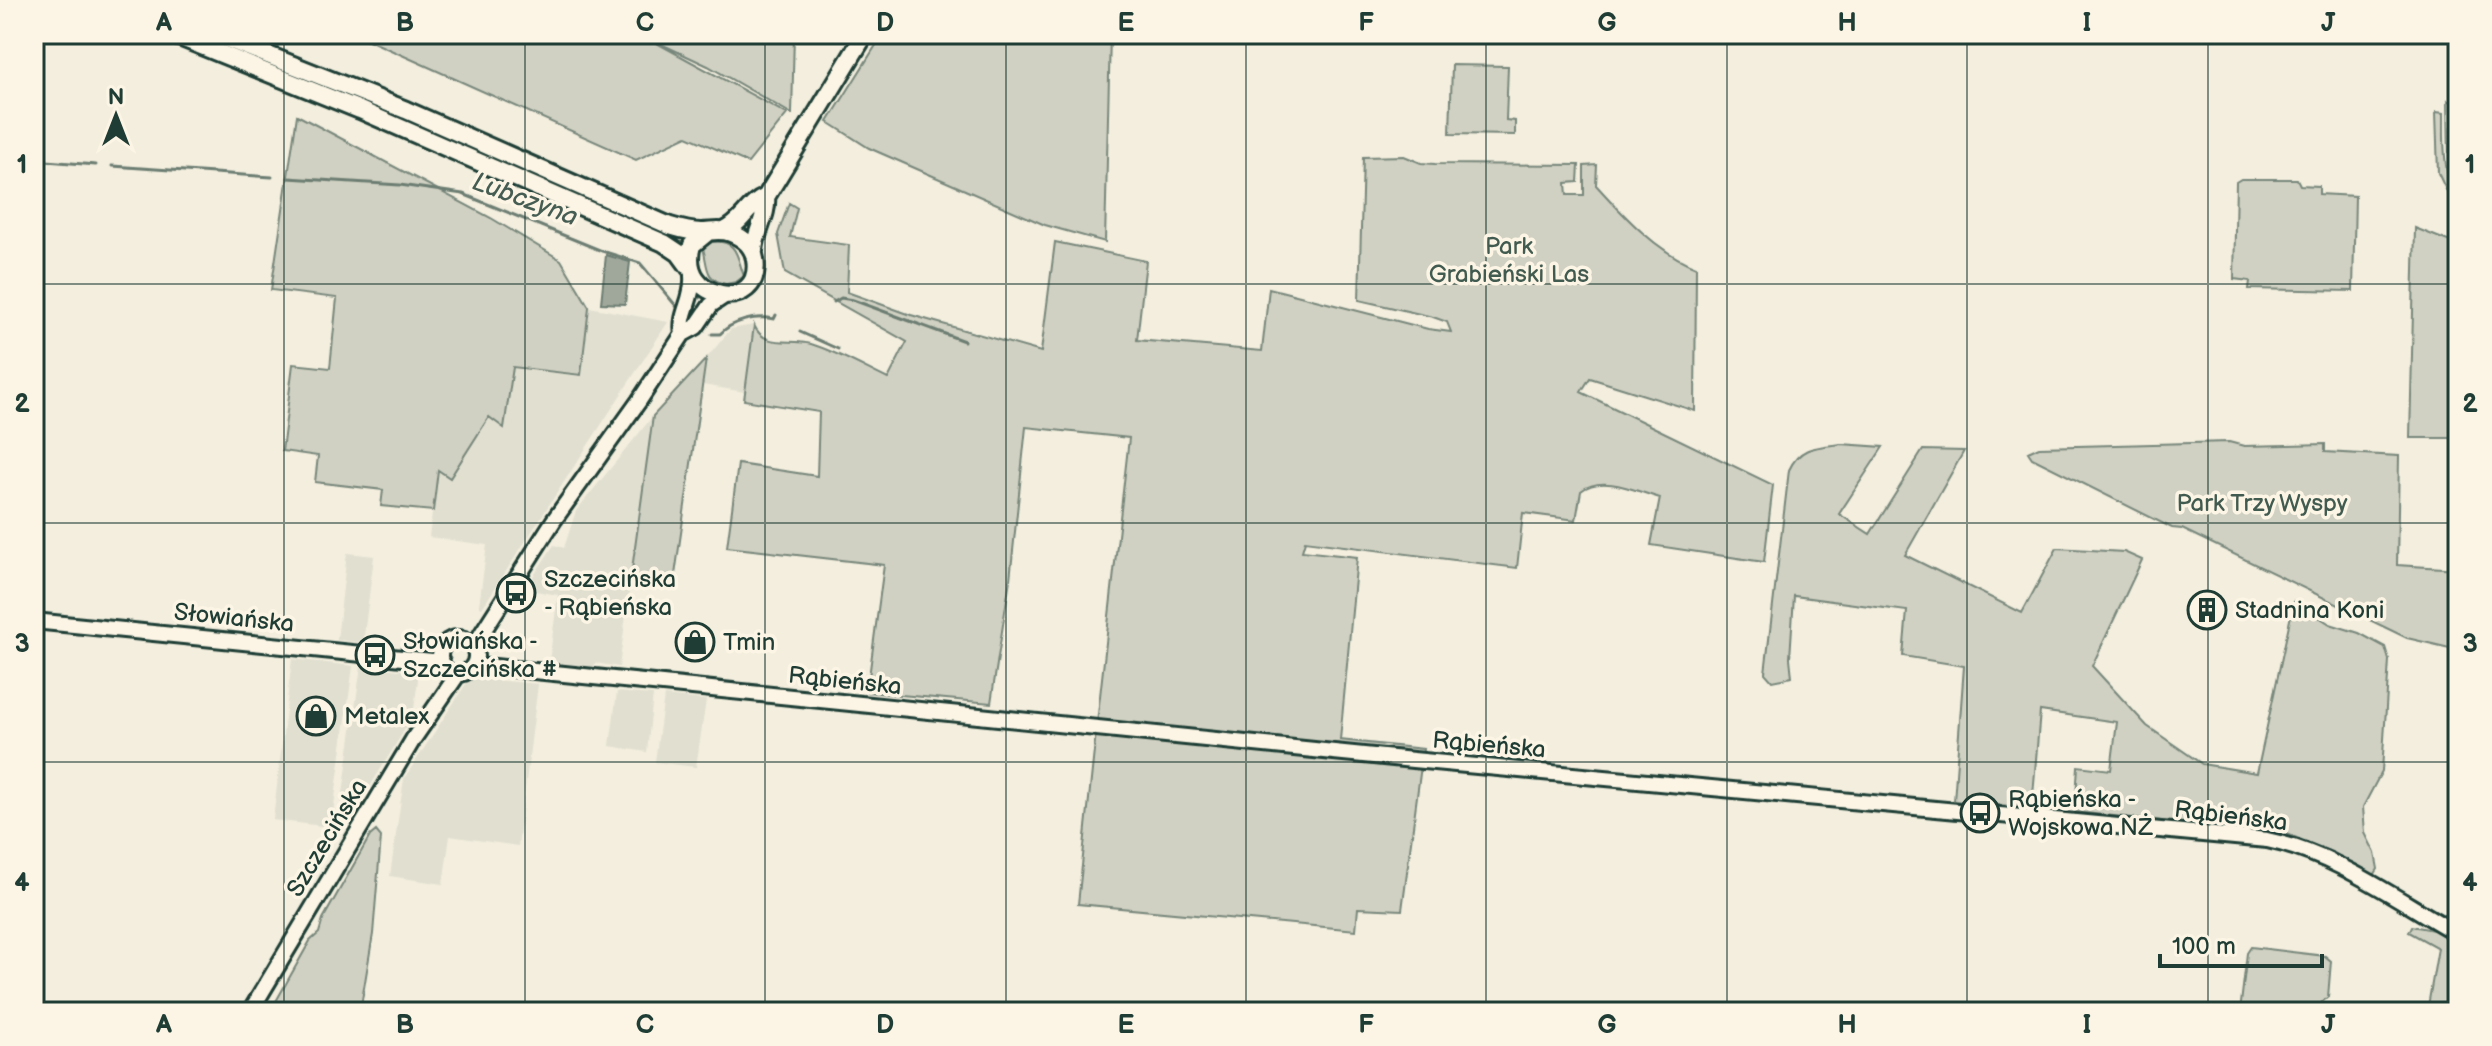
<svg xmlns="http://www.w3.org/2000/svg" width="2492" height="1046" font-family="'Balsamiq Sans',sans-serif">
	<rect width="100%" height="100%" fill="#f3eede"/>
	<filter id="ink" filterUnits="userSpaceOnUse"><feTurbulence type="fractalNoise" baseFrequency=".0125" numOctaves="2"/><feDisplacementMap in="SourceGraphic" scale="16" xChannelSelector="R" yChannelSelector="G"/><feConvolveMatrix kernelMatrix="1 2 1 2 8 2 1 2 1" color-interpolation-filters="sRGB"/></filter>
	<g filter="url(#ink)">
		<path fill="#e1dfd0" d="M 589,307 L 668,322 L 482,608 L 479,606 L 487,545 L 429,537 L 438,469 L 450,478 L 489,417 L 503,427 L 512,367 L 581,375 Z
			M 754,325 L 745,392 L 703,385 L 706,359 L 731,329 Z
			M 653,416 L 619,667 L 596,663 L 593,667 L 549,662 L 558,595 L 525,589 L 554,545 L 564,548 L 576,511 Z
			M 347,553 L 374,556 L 363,643 L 337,640 Z
			M 292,659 L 353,666 L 331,827 L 273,820 Z
			M 361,666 L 419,672 L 413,716 L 344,829 L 338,829 Z
			M 470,678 L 538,684 L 518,846 L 450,836 L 443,884 L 390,876 L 404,779 Z
			M 617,692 L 653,695 L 647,752 L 610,746 Z
			M 664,696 L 706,700 L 696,767 L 655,762 Z"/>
		<path fill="#d0d1c2" stroke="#78877b" stroke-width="2" d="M 355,34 L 794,34 L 792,114 L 708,66 L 642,35 L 787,114 L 748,163 L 687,136 L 636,160 Z
			M 883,34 L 1110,34 L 1105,242 L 1045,225 L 869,148 L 828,122 Z
			M 1452,65 L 1508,66 L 1506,120 L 1515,121 L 1515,135 L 1450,134 Z
			M 2448,100 L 2458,106 L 2458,194 L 2449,165 Z
			M 2436,112 L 2444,113 C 2444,132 2443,152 2447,171 C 2450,187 2458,199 2458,215 L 2438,173 Z
			M 297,115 L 491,218 L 561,260 L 589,307 L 581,375 L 513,367 L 504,428 L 489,417 L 450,478 L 438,470 L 433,511 L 381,506 L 383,490 L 315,482 L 318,456 L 282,451 L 293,364 L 330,368 L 337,298 L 271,290 Z
			M 1404,156 L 1421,163 L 1435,164 L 1579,165 L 1578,182 L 1566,183 L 1567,195 L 1584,195 L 1584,166 L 1597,165 L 1596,185 C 1624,216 1657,252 1696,267 L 1695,411 L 1590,378 L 1581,392 L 1773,485 L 1764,562 L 1651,545 L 1660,498 C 1636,491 1602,474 1581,491 L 1576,520 L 1523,513 L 1517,568 L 1305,541 L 1302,551 L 1357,557 L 1340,740 L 1423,749 L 1422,756 L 1097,723 L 1129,438 L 1026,427 L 1010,579 L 991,703 L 867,692 L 884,565 L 727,547 L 738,464 L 817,476 L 819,412 L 744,400 L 754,325 C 764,349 790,338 811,344 C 837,352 863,367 888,379 L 907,342 L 785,273 L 778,234 L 789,203 L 797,208 L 790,237 L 849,245 L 847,292 L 911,315 L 1041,352 L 1055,242 L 1146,261 L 1137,340 L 1262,351 L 1269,288 L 1428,329 L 1451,332 L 1447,322 L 1433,317 L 1359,300 L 1363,157 Z
			M 2241,179 L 2297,179 L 2300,185 L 2319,186 L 2319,194 L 2355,196 L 2353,291 L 2249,289 L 2250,281 L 2234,279 L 2236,182 Z
			M 2415,228 L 2458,245 L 2458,438 L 2410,438 Z
			M 712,242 C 738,239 737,258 744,276 L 736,282 L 726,284 C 704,280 708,265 703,248 Z
			M 706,359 L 673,589 L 630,584 L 653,416 Z
			M 2229,442 L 2244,446 L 2325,444 L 2325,452 L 2399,456 L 2397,565 L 2458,569 L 2458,650 L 2407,638 L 2182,529 L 2172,528 L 2032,458 L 2028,452 L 2039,447 Z
			M 1841,444 L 1883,447 L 1839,514 L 1870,534 L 1923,450 L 1964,451 L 1905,555 L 2022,613 L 2057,548 L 2124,552 L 2142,560 L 2092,666 L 2147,726 L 2202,764 L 2257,773 L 2294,601 L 2330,624 L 2359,633 L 2385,647 L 2389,660 L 2382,771 L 2363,807 L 2365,833 L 2375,853 L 2378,869 L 2373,877 L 2334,853 L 2287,834 L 2075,812 L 2078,766 L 2111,770 L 2117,722 L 2040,711 L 2032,808 L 1954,801 L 1964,666 L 1903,656 L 1907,611 L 1794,596 L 1790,658 L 1792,677 L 1772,681 L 1765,673 L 1789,470 C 1800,446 1817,447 1841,444 Z
			M 1096,732 L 1421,766 L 1402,910 L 1358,908 L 1356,930 L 1078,904 Z
			M 376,831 L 381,837 L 373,934 L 360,1012 L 270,1012 L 310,941 L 319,933 L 323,919 L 370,836 Z
			M 2412,926 L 2433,930 L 2436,927 L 2458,940 L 2458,1012 L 2427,1012 L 2438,948 L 2409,932 Z
			M 2251,947 L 2325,956 L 2331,961 L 2328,997 L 2321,1003 L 2319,1012 L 2240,1012 L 2247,953 Z"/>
		<path fill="#a0a89b" stroke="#6c7d72" stroke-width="2" d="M 606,255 L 630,262 L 625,304 L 601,303 Z"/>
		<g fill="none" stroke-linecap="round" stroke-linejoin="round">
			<path stroke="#6c7d72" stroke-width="3" d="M 34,160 L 96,165
				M 112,166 L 272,177
				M 288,178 L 400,185 L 463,194 L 602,251 L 640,263 L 677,307
				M 834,302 L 841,298 L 853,300 L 964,341
				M 800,332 L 838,349
				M 712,334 L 720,334 C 732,321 756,315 774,319 L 776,315"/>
			<defs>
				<path id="secondary" d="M 683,334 C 679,313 694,300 692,276
					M 34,621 L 442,662
					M440 656a18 18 0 1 1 36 0a18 18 0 1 1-36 0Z
					M 474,649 L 482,633 L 554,520 L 639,401 L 683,334 L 696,327 L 711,305 L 726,295
					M 472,667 L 495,667 L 1413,760 L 2267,840 C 2336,854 2397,900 2458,934
					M 250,1012 L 414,738 L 458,674"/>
				<path id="primary" d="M 172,34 L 360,110 L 664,243 L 679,253 L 690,268
					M 215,34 L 406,110 L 670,226 C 680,229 690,232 701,232 C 711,232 721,229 731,233 C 744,238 753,246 755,259 C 764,314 676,302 692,245 L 708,232
					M 724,231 C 743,223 748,204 766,197 L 865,34
					M 754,251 C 755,231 768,216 766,197"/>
			</defs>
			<use href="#secondary" stroke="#1f3d34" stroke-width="20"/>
			<use href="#primary" stroke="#1f3d34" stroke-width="22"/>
			<use href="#secondary" stroke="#fcf5e5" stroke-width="14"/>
			<use href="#primary" stroke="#fcf5e5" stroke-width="16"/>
		</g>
	</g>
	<path fill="none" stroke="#1f3d34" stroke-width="2" stroke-opacity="0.55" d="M 284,34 L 284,1012M 525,34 L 525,1012M 765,34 L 765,1012M 1006,34 L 1006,1012M 1246,34 L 1246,1012M 1486,34 L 1486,1012M 1727,34 L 1727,1012M 1967,34 L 1967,1012M 2208,34 L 2208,1012M 34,284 L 2458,284M 34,523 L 2458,523M 34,762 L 2458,762"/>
	<defs>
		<symbol id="bus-ring" viewBox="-11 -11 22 22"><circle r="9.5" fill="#fcf5e5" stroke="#1f3d34" stroke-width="1.5"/><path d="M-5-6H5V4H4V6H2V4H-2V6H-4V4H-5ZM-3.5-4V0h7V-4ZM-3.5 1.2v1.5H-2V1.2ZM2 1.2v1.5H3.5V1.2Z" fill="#1f3d34"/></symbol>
		<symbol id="building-ring" viewBox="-11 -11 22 22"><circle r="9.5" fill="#fcf5e5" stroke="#1f3d34" stroke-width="1.5"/><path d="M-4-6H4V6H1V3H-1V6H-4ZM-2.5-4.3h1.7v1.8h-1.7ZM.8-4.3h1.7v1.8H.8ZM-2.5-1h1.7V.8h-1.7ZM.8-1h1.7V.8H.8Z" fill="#1f3d34"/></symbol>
		<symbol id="shop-ring" viewBox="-11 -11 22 22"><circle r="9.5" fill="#fcf5e5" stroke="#1f3d34" stroke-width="1.5"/><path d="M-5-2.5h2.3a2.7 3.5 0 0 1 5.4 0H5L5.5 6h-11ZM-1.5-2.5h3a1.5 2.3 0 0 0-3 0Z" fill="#1f3d34"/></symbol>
	</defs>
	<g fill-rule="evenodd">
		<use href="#bus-ring" x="494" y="571" width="44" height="44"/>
		<use href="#building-ring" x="2185" y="588" width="44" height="44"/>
		<use href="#shop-ring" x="673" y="620" width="44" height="44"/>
		<use href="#bus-ring" x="353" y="633" width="44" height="44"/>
		<use href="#shop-ring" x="294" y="694" width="44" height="44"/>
		<use href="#bus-ring" x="1958" y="791" width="44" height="44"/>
	</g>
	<g text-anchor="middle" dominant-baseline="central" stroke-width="7" stroke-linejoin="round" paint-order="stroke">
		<g font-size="24" fill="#425b50" stroke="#fcf5e5">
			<text x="1509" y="246">Park<tspan x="1509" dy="28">Grabieński Las</tspan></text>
			<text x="2262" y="503">Park Trzy Wyspy</text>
		</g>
		<g font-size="24" fill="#1f3d34" stroke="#fcf5e5" text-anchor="start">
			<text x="544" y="579">Szczecińska<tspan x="544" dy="28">- Rąbieńska</tspan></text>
			<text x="2235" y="610">Stadnina Koni</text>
			<text x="403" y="641">Słowiańska -<tspan x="403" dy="28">Szczecińska #</tspan></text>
			<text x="723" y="642">Tmin</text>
			<text x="344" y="716">Metalex</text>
			<text x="2008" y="799">Rąbieńska -<tspan x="2008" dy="28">Wojskowa NŻ</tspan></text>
		</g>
		<g font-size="24" fill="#1f3d34" stroke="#fcf5e5">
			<text transform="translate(234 618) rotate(6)">Słowiańska</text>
			<text transform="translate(845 681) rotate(6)">Rąbieńska</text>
			<text transform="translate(1489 745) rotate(5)">Rąbieńska</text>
			<text transform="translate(2231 816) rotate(7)">Rąbieńska</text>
			<text transform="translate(327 838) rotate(-59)">Szczecińska</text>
		</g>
		<g font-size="26" font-style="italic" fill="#465d53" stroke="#fcf5e5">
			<text transform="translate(525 200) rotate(20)">Lubczyna</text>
		</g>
	</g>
	<rect width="2492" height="1046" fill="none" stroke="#fcf5e5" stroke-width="88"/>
	<g transform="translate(116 116)" stroke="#fcf5e5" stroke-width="6" paint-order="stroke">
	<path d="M0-6L14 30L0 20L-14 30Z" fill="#1f3d34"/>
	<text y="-12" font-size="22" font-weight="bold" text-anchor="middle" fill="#1f3d34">N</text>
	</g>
	<path d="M2160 954v12h162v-12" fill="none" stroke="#1f3d34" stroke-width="4"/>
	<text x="2172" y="954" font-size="24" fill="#1f3d34" stroke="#fcf5e5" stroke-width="6" paint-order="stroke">100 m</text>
	<rect x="44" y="44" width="2404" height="958" fill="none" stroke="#1f3d34" stroke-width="3"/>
	<g font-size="26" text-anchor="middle" font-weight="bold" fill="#1f3d34">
		<text x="164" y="31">A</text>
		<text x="405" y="31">B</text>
		<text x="645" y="31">C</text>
		<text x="885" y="31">D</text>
		<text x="1126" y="31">E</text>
		<text x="1366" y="31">F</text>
		<text x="1607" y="31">G</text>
		<text x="1847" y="31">H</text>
		<text x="2087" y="31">I</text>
		<text x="2328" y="31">J</text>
		<text x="22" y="173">1</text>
		<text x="2470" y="173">1</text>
		<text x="22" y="412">2</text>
		<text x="2470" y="412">2</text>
		<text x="22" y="652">3</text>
		<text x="2470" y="652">3</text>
		<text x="22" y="891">4</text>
		<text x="2470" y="891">4</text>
		<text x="164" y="1033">A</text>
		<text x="405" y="1033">B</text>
		<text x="645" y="1033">C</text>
		<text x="885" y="1033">D</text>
		<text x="1126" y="1033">E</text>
		<text x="1366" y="1033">F</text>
		<text x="1607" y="1033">G</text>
		<text x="1847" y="1033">H</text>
		<text x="2087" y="1033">I</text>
		<text x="2328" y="1033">J</text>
	</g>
</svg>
